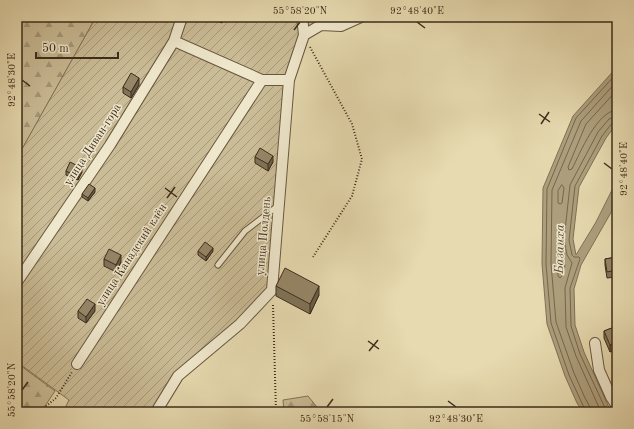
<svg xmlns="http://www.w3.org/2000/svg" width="634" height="429" font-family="'Old Standard TT',serif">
	<defs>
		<pattern id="forest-firs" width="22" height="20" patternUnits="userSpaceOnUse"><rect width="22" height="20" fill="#cabc96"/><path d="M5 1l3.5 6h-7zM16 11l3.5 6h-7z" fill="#a5997a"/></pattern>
		<pattern id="garden-furrows" width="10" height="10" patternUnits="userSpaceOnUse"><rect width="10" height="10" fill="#cabc96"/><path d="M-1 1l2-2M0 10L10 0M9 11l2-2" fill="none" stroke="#a5997a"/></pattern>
	</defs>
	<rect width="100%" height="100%" fill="#e7dab0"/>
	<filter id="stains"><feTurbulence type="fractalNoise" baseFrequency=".005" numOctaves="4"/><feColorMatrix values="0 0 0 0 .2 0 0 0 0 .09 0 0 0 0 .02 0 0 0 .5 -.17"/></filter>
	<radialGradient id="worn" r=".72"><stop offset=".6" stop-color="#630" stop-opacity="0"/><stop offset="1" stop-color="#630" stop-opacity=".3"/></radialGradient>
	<path fill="url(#forest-firs)" stroke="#847458" d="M 17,17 L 96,17 L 17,158 Z
		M 17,363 L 55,391 L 41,412 L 17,412 Z
		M 308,396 L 321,412 L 284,412 L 283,400 Z"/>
	<path fill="url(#garden-furrows)" stroke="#847458" d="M 96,17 L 361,17 L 321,25 L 304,35 L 289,80 L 272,290 L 178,376 L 156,412 L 63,412 L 69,400 L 17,362 L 17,158 Z"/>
	<path fill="#ad9f7d" stroke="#807155" d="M 617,67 L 617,123 L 606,138 L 579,187 L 573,239 L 576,255 L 596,222 L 617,180 L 617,202 L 581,265 L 574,289 L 575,325 L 584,352 L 611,412 L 583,412 L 577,403 L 565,376 L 547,324 L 542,264 L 543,188 L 573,116 Z"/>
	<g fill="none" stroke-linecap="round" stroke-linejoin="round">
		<path stroke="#75664c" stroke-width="1" d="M 617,90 L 586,124 L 568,167 L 569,170 L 572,169 C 580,153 597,111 617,110
			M 562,185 L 564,188 L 562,203 L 560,204 L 558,203 L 558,191 Z
			M 560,257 L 565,265 L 562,276 L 560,278 L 558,276 L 558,258 Z
			M 586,412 L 569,375 L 551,323 L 546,264 L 547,189 L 576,118 L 617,73
			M 591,412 L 590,407 L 585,398 L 574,373 L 556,322 L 551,264 L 552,190 L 581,121 L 617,81
			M 601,412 L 576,356 L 566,327 L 565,288 L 572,263 L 567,255 L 564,240 L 570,185 L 598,132 L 609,119 L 617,116
			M 607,412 L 580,354 L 571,326 L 570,288 L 580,259 L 579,257 L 574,257 L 572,255 L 569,240 L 575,186 L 602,136 L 613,122 L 617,121"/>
		<defs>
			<path id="lane" d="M 218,265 L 245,231 L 279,205"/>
			<path id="street" d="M 304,35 L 321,25 L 341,26 L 361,17
				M 174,41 L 262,80 L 289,80
				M 17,282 L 110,145 L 174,41 L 182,17
				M 595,343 L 599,370 L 611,397 L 617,406
				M 77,364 L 262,80
				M 156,412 L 178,376 L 240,324 L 272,290 L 289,80 L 304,35 L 302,17"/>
		</defs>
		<use href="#lane" stroke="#685840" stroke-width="7"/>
		<use href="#street" stroke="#685840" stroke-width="12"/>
		<path stroke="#3d2c1a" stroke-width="2" stroke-dasharray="1 2" stroke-linecap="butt" d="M 310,47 L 352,124 L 362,159 L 352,196 L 313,257
			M 273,305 L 276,412
			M 39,412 L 56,398 L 72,372"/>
		<use href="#lane" stroke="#efe7cc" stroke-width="5"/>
		<use href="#street" stroke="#efe7cc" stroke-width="10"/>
	</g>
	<path fill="#807359" stroke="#3d2c1a" d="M 214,17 L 225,17 L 222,23 L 214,20 Z
		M 139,85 L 131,98 L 123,93 L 123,87 Z
		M 255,157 L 273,162 L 268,171 L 255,163 Z
		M 66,171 L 82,172 L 78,180 L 66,175 Z
		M 95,192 L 88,201 L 82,197 L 82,194 Z
		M 198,251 L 213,251 L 206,261 L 198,255 Z
		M 617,257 L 617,277 L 607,278 L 605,265 L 605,259 Z
		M 104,259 L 121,262 L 116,272 L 104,266 Z
		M 276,286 L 319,295 L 310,314 L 276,296 Z
		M 78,311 L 95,311 L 86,323 L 78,318 Z
		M 617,326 L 617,348 L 610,352 L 604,338 L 604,331 Z"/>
	<path fill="#685e49" stroke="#3d2c1a" d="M 224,17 L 225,17 L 222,23 L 222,20 Z
		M 139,78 L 139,85 L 131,98 L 131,92 Z
		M 273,156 L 273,162 L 268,171 L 268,164 Z
		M 82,168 L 82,172 L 78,180 L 78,177 Z
		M 95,188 L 95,192 L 88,201 L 88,198 Z
		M 213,248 L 213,251 L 206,261 L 206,257 Z
		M 121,255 L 121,262 L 116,272 L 116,265 Z
		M 319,286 L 319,295 L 310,314 L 310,304 Z
		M 95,304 L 95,311 L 86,323 L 86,317 Z
		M 617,342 L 617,348 L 610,352 L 610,345 Z"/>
	<path fill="#958668" stroke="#3d2c1a" d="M 215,17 L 224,17 L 222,20 Z
		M 131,73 L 139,78 L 131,92 L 123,87 Z
		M 260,148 L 273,156 L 268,164 L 255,157 Z
		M 70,162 L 82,168 L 78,177 L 66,171 Z
		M 89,184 L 95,188 L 88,198 L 82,194 Z
		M 205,242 L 213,248 L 206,257 L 198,251 Z
		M 109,249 L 121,255 L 116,265 L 104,259 Z
		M 617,257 L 617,270 L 607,272 L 605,259 Z
		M 285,268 L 319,286 L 310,304 L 276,286 Z
		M 87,299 L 95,304 L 86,317 L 78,311 Z
		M 617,326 L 617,342 L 610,345 L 604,331 Z"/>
	<path fill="none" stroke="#3d2c1a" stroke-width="1.5" d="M 417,22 L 425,28M 294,30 L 300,22M 22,80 L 30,86M 539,114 L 550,122M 541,124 L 549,112M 604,163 L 612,169M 165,188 L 177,197M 167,198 L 175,187M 368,341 L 379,349M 369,351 L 378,340M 22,390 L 28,382M 448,401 L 456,407M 327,407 L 333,399"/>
	<g text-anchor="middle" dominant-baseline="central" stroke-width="3" stroke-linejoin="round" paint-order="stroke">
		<g font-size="12" fill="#3d2c1a" stroke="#efe7cc">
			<text transform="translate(93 145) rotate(-57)">улица Диван-гора</text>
			<text transform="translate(264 236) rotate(-85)">улица Полдень</text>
			<text transform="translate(132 255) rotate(-57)">улица Канадский клён</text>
		</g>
		<g font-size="13" font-style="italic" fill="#594933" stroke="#efe7cc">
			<text transform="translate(560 249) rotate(-89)">Базаиха</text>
		</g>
	</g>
	<rect width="634" height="429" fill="none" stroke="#e7dab0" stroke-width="44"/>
	<path d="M36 52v6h82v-6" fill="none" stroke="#3d2c1a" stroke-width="2"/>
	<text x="42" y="52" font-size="12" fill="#3d2c1a" stroke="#efe7cc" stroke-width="3" paint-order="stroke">50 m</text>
	<rect x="22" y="22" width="590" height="385" fill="none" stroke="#3d2c1a" stroke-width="1.5"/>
	<g font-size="10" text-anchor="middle" fill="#3d2c1a">
		<text x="300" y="14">55°58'20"N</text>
		<text x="417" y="14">92°48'40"E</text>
		<text transform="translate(11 80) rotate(-90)" y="4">92°48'30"E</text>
		<text transform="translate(623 169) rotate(-90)" y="4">92°48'40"E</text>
		<text transform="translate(11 390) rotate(-90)" y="4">55°58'20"N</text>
		<text x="327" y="422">55°58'15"N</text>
		<text x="456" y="422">92°48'30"E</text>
	</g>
	<rect width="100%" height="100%" filter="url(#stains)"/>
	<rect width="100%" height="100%" fill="url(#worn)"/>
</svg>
